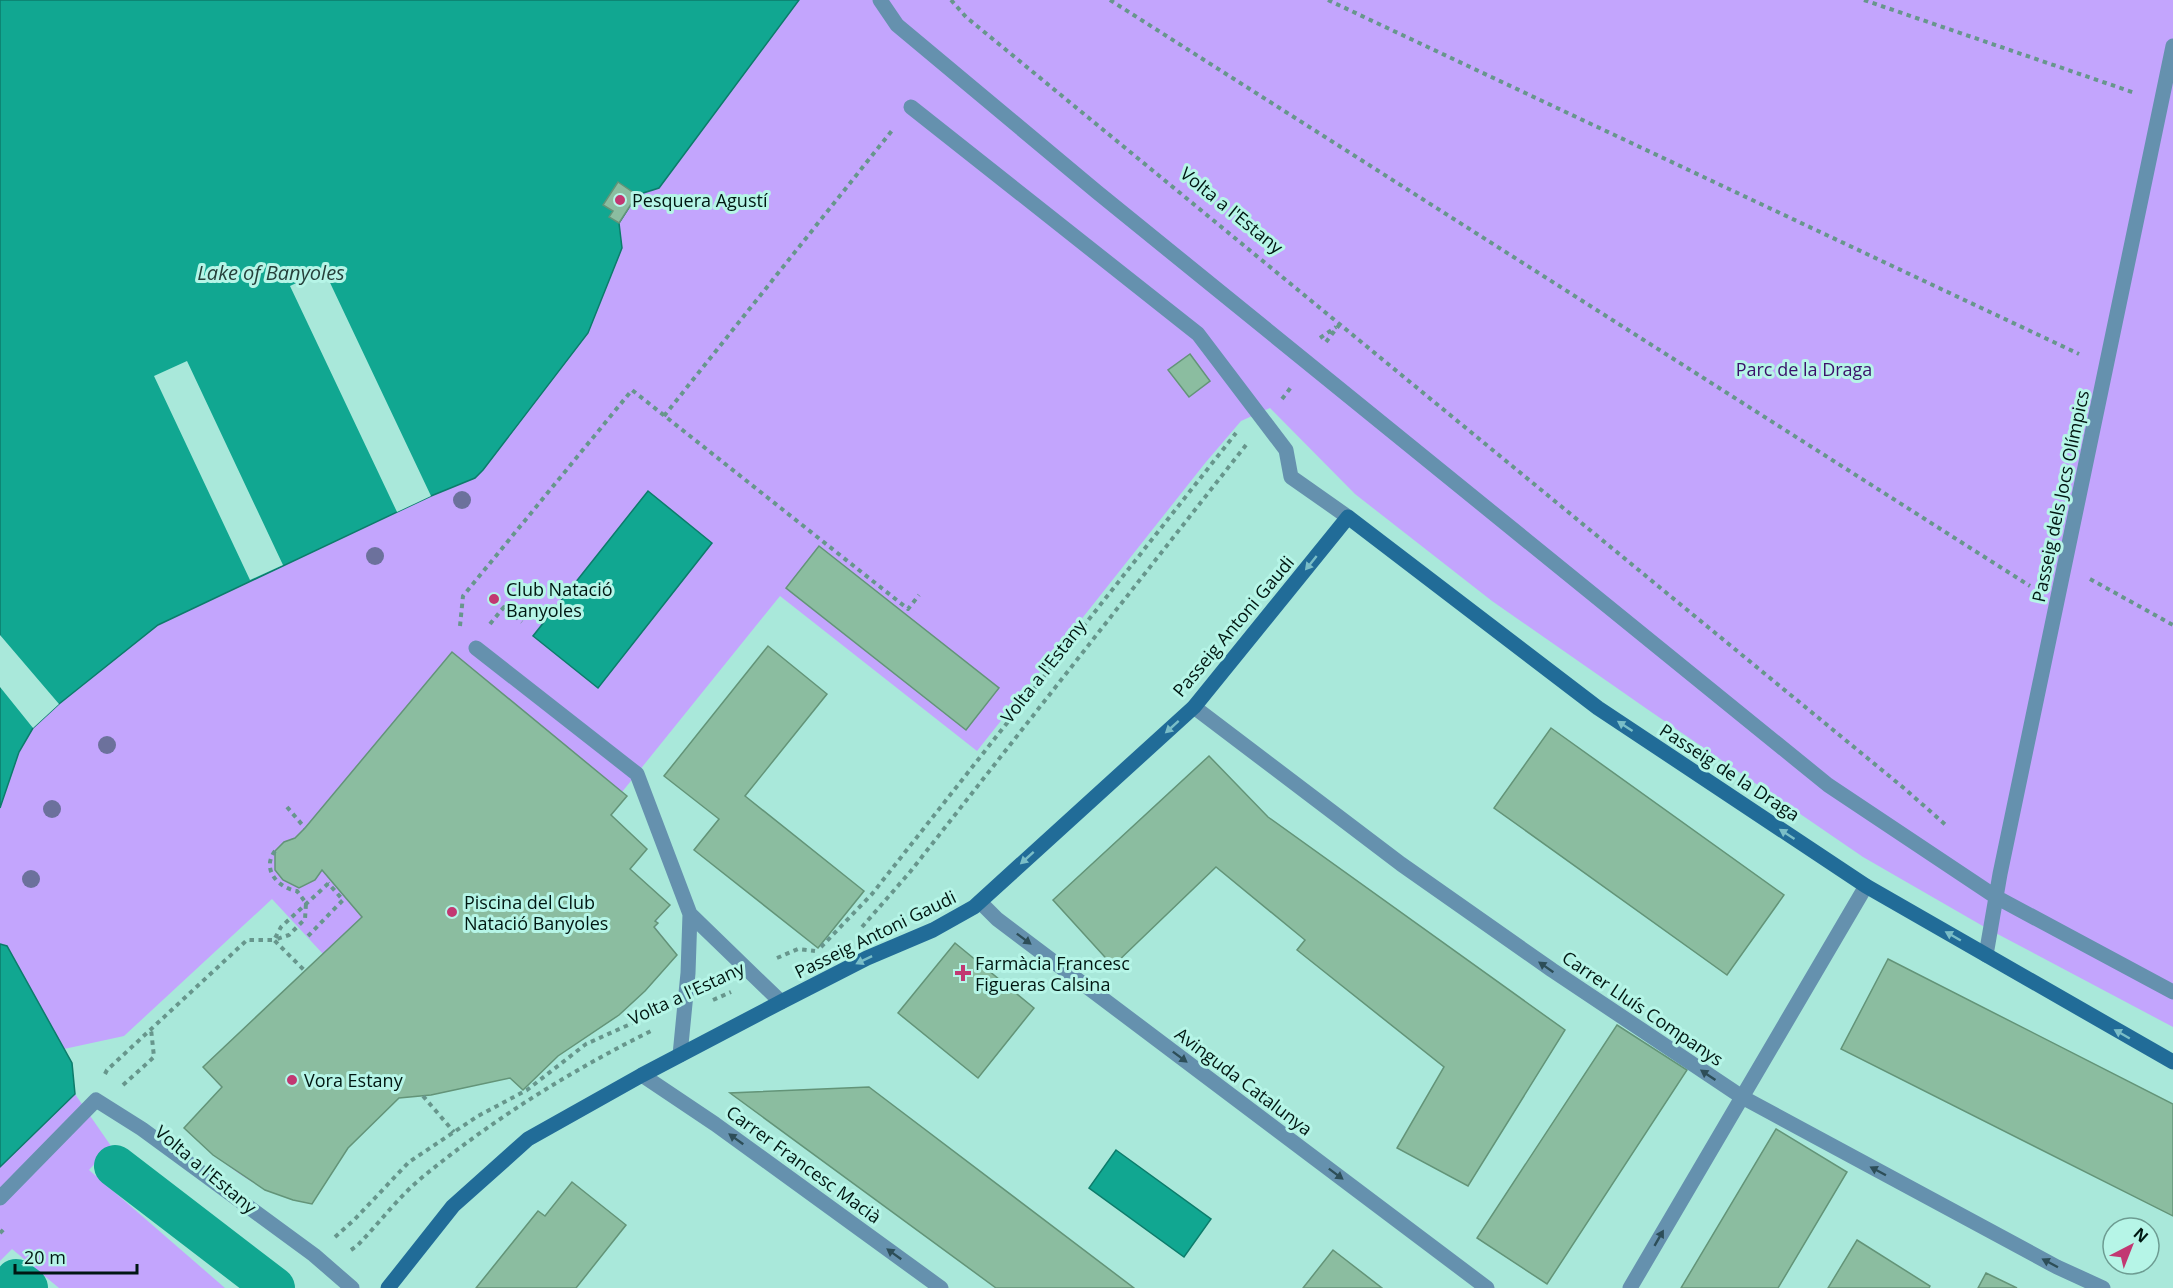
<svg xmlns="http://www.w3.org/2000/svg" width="2173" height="1288" font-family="'Open Sans',sans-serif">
	<rect width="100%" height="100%" fill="#a9e8da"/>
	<path fill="#c3a5fd" d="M 767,0 L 2173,0 L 2173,1027 L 1988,929 L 1863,857 L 1647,709 L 1492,601 L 1355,494 L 1270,408 L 1241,421 L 1206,462 L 977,751 L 780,596 L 622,792 L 627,796 L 611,815 L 647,849 L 630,869 L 670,905 L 656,921 L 658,923 L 655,927 L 677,955 L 645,991 L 619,1015 L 558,1056 L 523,1090 L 510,1078 L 431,1095 L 399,1098 L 348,1148 L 312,1204 C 257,1194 225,1165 184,1128 L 222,1088 L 203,1067 L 323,954 L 272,899 L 124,1036 L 64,1049 L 72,1063 L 75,1094 L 111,1146 L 89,1170 L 225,1288 L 59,1288 L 12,1249 L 0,1261 L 0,1040 L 7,946 L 0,944 L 0,808 L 19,752 L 33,728 L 59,704 L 158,625 L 431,496 L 475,478 L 622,248 L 619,223 Z"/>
	<path fill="#11a791" stroke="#0c7c6b" stroke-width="1.5" d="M 0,0 L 799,0 L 659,188 L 637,195 L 619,223 L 622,248 L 588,333 L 483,470 L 475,478 L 431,496 L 158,625 L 59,704 L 33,728 L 19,752 L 0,808 Z
		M 648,491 L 712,543 L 598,688 L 533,636 Z
		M 0,944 L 7,946 L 72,1063 L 75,1094 L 0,1167 Z
		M 1116,1150 L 1211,1219 L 1184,1257 L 1089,1188 Z"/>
	<path fill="#a9e8da" d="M 324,270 L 431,496 L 397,512 L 290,286 Z
		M 187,361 L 283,565 L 250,580 L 154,376 Z
		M 0,635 L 59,704 L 33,728 L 0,687 Z"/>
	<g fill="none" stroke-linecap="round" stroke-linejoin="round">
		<path stroke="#11a791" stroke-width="42" d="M 115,1166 L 274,1288
			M 16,1280 L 27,1288"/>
	</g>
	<path fill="#8bbda0" stroke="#639478" stroke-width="1.5" d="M 618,182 L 637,195 L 619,223 L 609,217 L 613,211 L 603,205 Z
		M 1190,354 L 1210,381 L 1189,397 L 1168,370 Z
		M 819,546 L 999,688 L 966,730 L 786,588 Z
		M 768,646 L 827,694 L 745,796 L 864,891 L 818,948 L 694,850 L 719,819 L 664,776 Z
		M 452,652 L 627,796 L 611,815 L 647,849 L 630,869 L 670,905 L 655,921 L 658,923 L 654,927 L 677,955 L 645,991 L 619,1015 L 558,1056 L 523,1090 L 510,1078 L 431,1095 L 399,1098 L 348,1148 L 312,1204 L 293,1200 L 265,1190 L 213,1155 L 184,1128 L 222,1087 L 203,1067 L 362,917 L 322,870 L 315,880 L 299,888 L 283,880 L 275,870 L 275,851 L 284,842 L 295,838 L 305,828 Z
		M 1551,728 L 1784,895 L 1727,975 L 1494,808 Z
		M 1209,756 L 1268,817 L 1565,1030 L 1468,1186 L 1397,1148 L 1444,1067 L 1297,950 L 1305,940 L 1216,867 L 1113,966 L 1053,900 Z
		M 955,943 L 1034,1008 L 978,1078 L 898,1013 Z
		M 1888,959 L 2173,1104 L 2173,1216 L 1841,1049 Z
		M 1617,1025 L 1687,1070 L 1547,1284 L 1477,1238 Z
		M 869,1087 L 1134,1288 L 996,1288 L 730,1093 Z
		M 1776,1129 L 1847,1172 L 1778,1288 L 1681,1288 Z
		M 572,1182 L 626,1225 L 576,1288 L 476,1288 L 538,1211 L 545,1216 Z
		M 1857,1240 L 1930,1286 L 1929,1288 L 1828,1288 Z
		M 1333,1250 L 1382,1288 L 1303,1288 Z
		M 1986,1273 L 2017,1288 L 1978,1288 Z"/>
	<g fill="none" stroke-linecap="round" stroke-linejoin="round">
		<path stroke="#67968c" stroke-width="4" stroke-dasharray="4.5 4.5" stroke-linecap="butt" d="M 951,0 L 966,17 L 1905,789 L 1948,827
			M 1110,0 L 2030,586
			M 1328,0 L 2079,354
			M 1864,0 L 2135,93
			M 1320,338 L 1336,327
			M 1326,342 L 1340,324
			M 1282,399 L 1292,386
			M 664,416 L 894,128
			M 2090,579 L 2173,625
			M 490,624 L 504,607 L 522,622
			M 460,626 L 463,596 L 632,390 L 908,609 L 919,595
			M 287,807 L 305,828
			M 275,851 C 261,869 278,888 297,891 L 306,903 L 305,919 L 289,935 L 274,940 L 305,971
			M 862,927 L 910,872 L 1246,445
			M 308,936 L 343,900 L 328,883
			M 821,947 L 872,894 L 1236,433
			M 777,958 L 798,949 L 815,951
			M 713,1000 L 731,992
			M 105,1074 L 107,1070 L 247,940 L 274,940 L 281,927 L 331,881
			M 123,1085 L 154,1057 L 151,1029
			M 423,1096 L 454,1132
			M 0,1233 L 6,1227
			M 335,1237 L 355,1219 L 409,1162 L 478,1116 L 527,1090 L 586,1044 L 655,1013
			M 351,1250 L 358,1245 C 380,1222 400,1195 425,1175 C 495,1118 572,1070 653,1030"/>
		<path stroke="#6591ae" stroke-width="15" d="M 911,107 L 1198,334 L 1286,450 L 1291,477 L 1348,517
			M 476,648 L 637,774 L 690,914 L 688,973 L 680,1055
			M 690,914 L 781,1002"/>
		<path stroke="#6591ae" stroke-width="15" d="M 880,0 L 897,25 L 1097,192 L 1828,785 L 1996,897 L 2173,992
			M 1194,707 L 1401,864 L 1552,970 L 1742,1097 L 2057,1267 L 2103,1288
			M 980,902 L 997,919 L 1487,1288
			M 1986,955 L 2000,874 L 2173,46
			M 642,1075 L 715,1124 L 941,1288
			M 0,1198 L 96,1100 L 142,1129 L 314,1255 L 352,1288
			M 1630,1288 L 1866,886"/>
		<path stroke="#216c98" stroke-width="15" d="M 388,1288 L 453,1206 L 528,1139 L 642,1075 L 781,1002 L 867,958 L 933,930 L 974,907 L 1194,707 L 1348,517 L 1598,708 L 1866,886 L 2173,1062"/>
	</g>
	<g fill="#6c719c">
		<circle cx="462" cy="500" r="9"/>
		<circle cx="375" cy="556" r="9"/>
		<circle cx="107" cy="745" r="9"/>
		<circle cx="52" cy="809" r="9"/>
		<circle cx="31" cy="879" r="9"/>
	</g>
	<defs><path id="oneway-solid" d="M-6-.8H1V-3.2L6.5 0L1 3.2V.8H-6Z" transform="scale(1.5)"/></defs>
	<g fill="#7abec7">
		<use href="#oneway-solid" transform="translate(1311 563) rotate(129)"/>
		<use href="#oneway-solid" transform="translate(1625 726) rotate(-147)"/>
		<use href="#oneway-solid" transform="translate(1172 727) rotate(138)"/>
		<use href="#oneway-solid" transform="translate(1787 834) rotate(-147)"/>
		<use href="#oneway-solid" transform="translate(1027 858) rotate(138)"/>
		<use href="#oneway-solid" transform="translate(1953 936) rotate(-150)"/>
		<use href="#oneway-solid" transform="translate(864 960) rotate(154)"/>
		<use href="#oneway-solid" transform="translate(2122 1034) rotate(-150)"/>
	</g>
	<g fill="#2d4e58">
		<use href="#oneway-solid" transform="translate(1024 939) rotate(37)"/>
		<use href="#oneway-solid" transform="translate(1546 967) rotate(-145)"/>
		<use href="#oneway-solid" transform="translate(1180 1057) rotate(37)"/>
		<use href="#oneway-solid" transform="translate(1708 1075) rotate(-146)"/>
		<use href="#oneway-solid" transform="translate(736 1139) rotate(-144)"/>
		<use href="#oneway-solid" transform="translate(1878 1171) rotate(-152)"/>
		<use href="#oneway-solid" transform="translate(1336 1174) rotate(37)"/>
		<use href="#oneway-solid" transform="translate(1659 1238) rotate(-60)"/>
		<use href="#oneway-solid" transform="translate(894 1254) rotate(-144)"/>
		<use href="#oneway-solid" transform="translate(2050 1263) rotate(-152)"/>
	</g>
	<g fill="#c23872" stroke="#b6f5e7" stroke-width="2">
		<circle cx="620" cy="200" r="6"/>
		<circle cx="494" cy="599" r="6"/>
		<circle cx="452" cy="912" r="6"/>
		<path d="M960 964h6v6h6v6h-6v6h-6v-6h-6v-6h6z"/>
		<circle cx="292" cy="1080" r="6"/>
	</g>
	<g text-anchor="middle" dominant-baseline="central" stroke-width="6" stroke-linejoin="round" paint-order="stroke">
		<g font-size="18" fill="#001712" stroke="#b6f5e7" text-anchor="start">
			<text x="632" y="200">Pesquera Agustí</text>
			<text x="506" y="589">Club Natació<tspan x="506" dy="21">Banyoles</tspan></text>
			<text x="464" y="902">Piscina del Club<tspan x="464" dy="21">Natació Banyoles</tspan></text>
			<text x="975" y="963">Farmàcia Francesc<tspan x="975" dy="21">Figueras Calsina</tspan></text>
			<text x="304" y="1080">Vora Estany</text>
		</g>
		<g font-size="18" fill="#001712" stroke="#b6f5e7">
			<text transform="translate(1232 210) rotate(39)">Volta a l'Estany</text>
			<text transform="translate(2060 496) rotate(-78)">Passeig dels Jocs Olímpics</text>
			<text transform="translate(1233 626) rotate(-50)">Passeig Antoni Gaudi</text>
			<text transform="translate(1043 671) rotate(-52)">Volta a l'Estany</text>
			<text transform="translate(1730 772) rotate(33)">Passeig de la Draga</text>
			<text transform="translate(875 934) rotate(-26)">Passeig Antoni Gaudi</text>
			<text transform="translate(686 993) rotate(-25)">Volta a l'Estany</text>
			<text transform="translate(1643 1008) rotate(34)">Carrer Lluís Companys</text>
			<text transform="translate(1244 1081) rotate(37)">Avinguda Catalunya</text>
			<text transform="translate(804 1164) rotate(36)">Carrer Francesc Macià</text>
			<text transform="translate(206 1169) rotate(40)">Volta a l'Estany</text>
		</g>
		<g font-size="18" fill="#3a1069" stroke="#b6f5e7">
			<text x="1804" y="369">Parc de la Draga</text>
		</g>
		<g font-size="20" font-style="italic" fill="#26413b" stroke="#b6f5e7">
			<text x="271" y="272">Lake of Banyoles</text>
		</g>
	</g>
	<g transform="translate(2131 1246) rotate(42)"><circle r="28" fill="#b6f5e7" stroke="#6d9c92" stroke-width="1.5"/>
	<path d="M0-4.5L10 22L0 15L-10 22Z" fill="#c23872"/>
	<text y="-9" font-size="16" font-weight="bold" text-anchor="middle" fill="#001712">N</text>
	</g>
	<path d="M15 1264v9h122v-9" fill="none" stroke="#001712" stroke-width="3"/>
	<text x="24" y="1264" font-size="18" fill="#001712" stroke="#b6f5e7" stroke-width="4.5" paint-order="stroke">20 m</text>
</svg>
